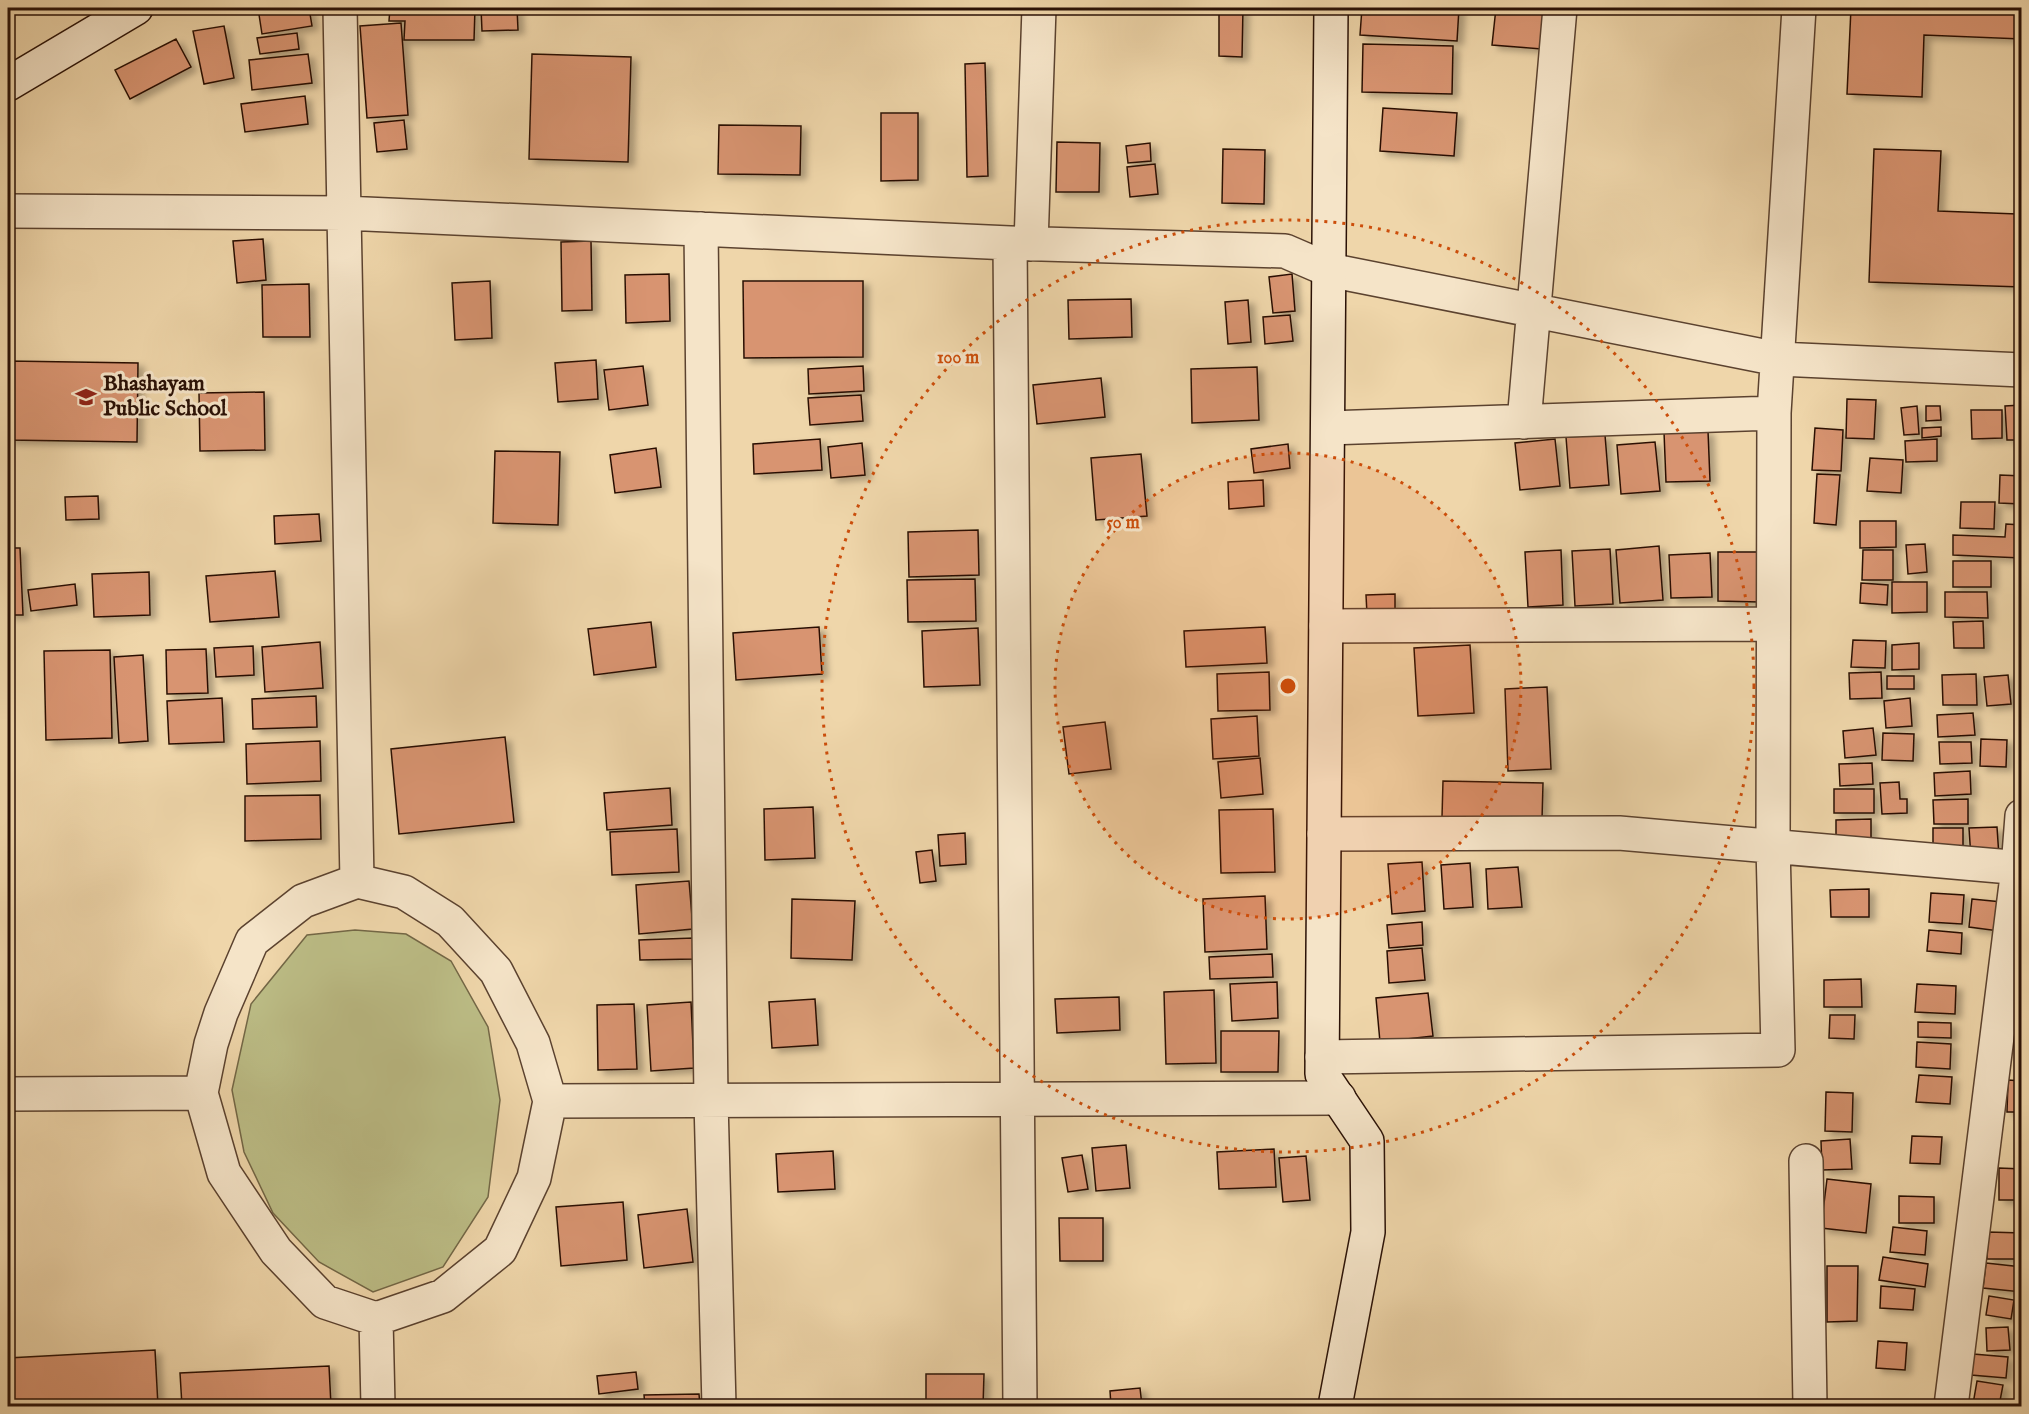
<svg xmlns="http://www.w3.org/2000/svg" width="2029" height="1414" font-family="'IM FELL English',serif">
	<defs>
		<filter id="shadow"><feDropShadow dx="6" dy="4" stdDeviation="3" flood-color="#0004"/></filter>
	</defs>
	<rect width="100%" height="100%" fill="#efd6aa"/>
	<filter id="stains"><feTurbulence type="fractalNoise" baseFrequency=".00333" numOctaves="4"/><feColorMatrix values="0 0 0 0 .2 0 0 0 0 .09 0 0 0 0 .02 0 0 0 .5 -.17"/></filter>
	<radialGradient id="worn" r=".72"><stop offset=".6" stop-color="#630" stop-opacity="0"/><stop offset="1" stop-color="#630" stop-opacity=".3"/></radialGradient>
	<path fill="#bcbd86" stroke="#736746" stroke-width="1.5" d="M 355,930 L 406,934 L 451,961 L 488,1027 L 500,1100 L 488,1197 L 443,1267 L 373,1292 L 319,1262 L 273,1213 L 244,1152 L 232,1090 L 251,1004 L 307,935 Z"/>
	<path fill="#d89471" stroke="#2a1106" stroke-width="1.5" filter="url(#shadow)" d="M 258,8 L 309,8 L 312,26 L 262,34 Z
		M 390,8 L 475,8 L 474,40 L 404,40 L 405,21 L 389,21 Z
		M 481,8 L 517,8 L 518,30 L 482,31 Z
		M 1219,8 L 1243,8 L 1242,57 L 1219,56 Z
		M 1362,8 L 1459,8 L 1457,41 L 1360,35 Z
		M 1496,8 L 1558,9 L 1554,50 L 1492,45 Z
		M 1851,8 L 2022,8 L 2022,39 L 1924,35 L 1922,97 L 1847,94 Z
		M 401,23 L 408,115 L 367,118 L 360,26 Z
		M 224,26 L 234,78 L 204,84 L 193,31 Z
		M 297,33 L 299,49 L 260,54 L 257,38 Z
		M 176,39 L 191,67 L 130,99 L 115,70 Z
		M 1363,44 L 1453,46 L 1452,94 L 1362,92 Z
		M 308,54 L 312,83 L 252,90 L 249,60 Z
		M 532,54 L 631,57 L 628,162 L 529,159 Z
		M 985,63 L 988,176 L 967,177 L 965,64 Z
		M 305,96 L 308,124 L 245,132 L 241,104 Z
		M 1383,108 L 1457,113 L 1454,156 L 1380,151 Z
		M 881,113 L 918,113 L 918,180 L 881,181 Z
		M 404,120 L 407,149 L 377,152 L 374,123 Z
		M 719,125 L 801,126 L 800,175 L 718,174 Z
		M 1057,142 L 1100,143 L 1099,192 L 1056,192 Z
		M 1150,143 L 1151,161 L 1128,163 L 1126,146 Z
		M 1223,149 L 1265,150 L 1264,204 L 1222,203 Z
		M 1874,149 L 1941,151 L 1938,211 L 2017,214 L 2019,154 L 2022,154 L 2022,287 L 1869,282 Z
		M 1155,164 L 1158,194 L 1130,197 L 1127,167 Z
		M 263,239 L 266,280 L 237,283 L 233,241 Z
		M 591,241 L 592,310 L 562,311 L 561,242 Z
		M 669,274 L 670,321 L 626,323 L 625,275 Z
		M 1292,274 L 1295,311 L 1273,313 L 1269,277 Z
		M 490,281 L 492,338 L 455,340 L 452,283 Z
		M 743,281 L 863,281 L 863,357 L 744,358 Z
		M 309,284 L 310,337 L 263,337 L 262,285 Z
		M 1131,299 L 1132,337 L 1069,339 L 1068,300 Z
		M 1248,300 L 1251,342 L 1228,344 L 1225,302 Z
		M 1290,315 L 1293,341 L 1265,344 L 1263,317 Z
		M 596,360 L 598,399 L 558,402 L 555,363 Z
		M 8,361 L 138,363 L 137,442 L 8,440 Z
		M 643,366 L 648,405 L 609,410 L 604,370 Z
		M 863,366 L 864,391 L 809,394 L 808,369 Z
		M 1257,367 L 1259,420 L 1192,423 L 1191,369 Z
		M 1101,378 L 1105,417 L 1037,424 L 1033,385 Z
		M 264,392 L 265,450 L 200,451 L 199,393 Z
		M 861,395 L 863,421 L 810,425 L 808,398 Z
		M 1847,399 L 1876,400 L 1874,439 L 1846,438 Z
		M 2022,405 L 2022,440 L 2007,440 L 2005,406 Z
		M 1917,406 L 1919,434 L 1904,435 L 1901,408 Z
		M 1926,406 L 1940,406 L 1941,420 L 1926,421 Z
		M 1971,410 L 2002,410 L 2002,438 L 1972,439 Z
		M 1941,427 L 1941,436 L 1922,438 L 1922,428 Z
		M 1815,428 L 1843,430 L 1841,471 L 1812,470 Z
		M 1708,431 L 1710,481 L 1666,482 L 1664,432 Z
		M 1605,435 L 1609,485 L 1570,488 L 1566,437 Z
		M 820,439 L 822,470 L 754,474 L 753,444 Z
		M 1555,439 L 1560,486 L 1520,490 L 1515,443 Z
		M 1937,439 L 1937,461 L 1906,462 L 1905,441 Z
		M 1655,442 L 1660,491 L 1621,494 L 1617,445 Z
		M 862,443 L 865,475 L 831,478 L 828,447 Z
		M 1288,444 L 1290,468 L 1254,473 L 1251,449 Z
		M 656,448 L 661,487 L 615,493 L 610,455 Z
		M 495,451 L 560,452 L 558,525 L 493,523 Z
		M 1141,454 L 1147,516 L 1096,520 L 1091,458 Z
		M 1870,458 L 1903,460 L 1901,493 L 1867,491 Z
		M 1817,474 L 1840,475 L 1836,525 L 1814,523 Z
		M 2000,475 L 2022,476 L 2022,504 L 1999,503 Z
		M 1263,480 L 1264,506 L 1229,509 L 1228,482 Z
		M 98,496 L 99,519 L 66,520 L 65,497 Z
		M 1961,502 L 1995,502 L 1994,529 L 1960,528 Z
		M 319,514 L 321,541 L 275,544 L 274,516 Z
		M 1860,521 L 1896,521 L 1896,547 L 1860,548 Z
		M 2006,524 L 2022,525 L 2022,558 L 1953,555 L 1953,535 L 2005,537 Z
		M 978,530 L 979,575 L 909,577 L 908,532 Z
		M 1925,544 L 1927,572 L 1908,574 L 1906,545 Z
		M 1659,546 L 1663,600 L 1620,603 L 1616,550 Z
		M 8,548 L 20,548 L 23,615 L 8,615 Z
		M 1610,549 L 1613,604 L 1575,606 L 1572,551 Z
		M 1561,550 L 1563,605 L 1528,607 L 1525,552 Z
		M 1863,550 L 1893,550 L 1893,580 L 1862,580 Z
		M 1718,552 L 1760,552 L 1760,602 L 1718,601 Z
		M 1710,553 L 1712,597 L 1671,598 L 1669,555 Z
		M 1953,561 L 1991,561 L 1991,587 L 1953,587 Z
		M 275,571 L 279,617 L 210,622 L 206,576 Z
		M 149,572 L 150,615 L 94,617 L 92,574 Z
		M 975,579 L 976,621 L 908,622 L 907,580 Z
		M 1892,582 L 1927,582 L 1927,612 L 1892,613 Z
		M 1861,583 L 1888,585 L 1887,605 L 1860,603 Z
		M 75,584 L 77,605 L 31,611 L 28,590 Z
		M 1945,592 L 1987,592 L 1988,618 L 1945,617 Z
		M 1395,594 L 1395,613 L 1367,614 L 1366,595 Z
		M 1983,621 L 1984,648 L 1954,648 L 1953,622 Z
		M 651,622 L 656,667 L 594,675 L 588,629 Z
		M 819,627 L 822,674 L 736,680 L 733,633 Z
		M 1265,627 L 1267,663 L 1186,667 L 1184,631 Z
		M 978,628 L 980,685 L 924,687 L 922,631 Z
		M 1853,640 L 1886,641 L 1885,668 L 1851,667 Z
		M 320,642 L 323,688 L 265,692 L 262,647 Z
		M 1919,643 L 1919,669 L 1892,670 L 1892,645 Z
		M 1470,645 L 1474,713 L 1418,716 L 1414,648 Z
		M 253,646 L 254,675 L 216,677 L 214,648 Z
		M 206,649 L 208,693 L 167,694 L 166,650 Z
		M 110,650 L 112,738 L 46,740 L 44,651 Z
		M 143,655 L 148,741 L 119,743 L 114,657 Z
		M 1269,672 L 1270,710 L 1218,711 L 1217,674 Z
		M 1881,672 L 1882,698 L 1850,699 L 1849,673 Z
		M 1976,674 L 1977,705 L 1943,705 L 1942,675 Z
		M 2008,675 L 2011,704 L 1987,706 L 1984,677 Z
		M 1887,676 L 1914,676 L 1914,689 L 1887,689 Z
		M 1547,687 L 1551,769 L 1508,771 L 1505,689 Z
		M 316,696 L 317,727 L 253,729 L 252,699 Z
		M 222,698 L 224,742 L 169,744 L 167,701 Z
		M 1910,698 L 1912,726 L 1886,728 L 1884,701 Z
		M 1973,713 L 1975,735 L 1938,737 L 1937,715 Z
		M 1257,716 L 1259,756 L 1213,759 L 1211,719 Z
		M 1105,722 L 1111,769 L 1069,774 L 1063,727 Z
		M 1873,728 L 1876,755 L 1845,758 L 1843,731 Z
		M 1883,733 L 1914,734 L 1913,761 L 1882,760 Z
		M 505,737 L 514,822 L 399,834 L 391,749 Z
		M 1981,739 L 2007,740 L 2006,767 L 1980,766 Z
		M 320,741 L 321,781 L 247,784 L 246,744 Z
		M 1939,742 L 1971,742 L 1972,763 L 1940,764 Z
		M 1260,758 L 1263,794 L 1221,798 L 1218,762 Z
		M 1872,763 L 1873,784 L 1840,786 L 1839,764 Z
		M 1970,771 L 1971,794 L 1935,796 L 1934,773 Z
		M 1443,781 L 1543,783 L 1542,819 L 1442,817 Z
		M 1899,782 L 1900,799 L 1907,799 L 1907,813 L 1882,814 L 1880,783 Z
		M 670,788 L 672,825 L 607,830 L 604,793 Z
		M 1834,789 L 1874,789 L 1874,813 L 1834,813 Z
		M 320,795 L 321,839 L 245,841 L 245,796 Z
		M 1968,799 L 1968,824 L 1934,824 L 1933,800 Z
		M 813,807 L 815,858 L 765,860 L 764,809 Z
		M 1273,809 L 1275,872 L 1221,873 L 1219,810 Z
		M 1871,819 L 1871,844 L 1836,845 L 1836,820 Z
		M 1997,827 L 1999,857 L 1971,858 L 1969,828 Z
		M 1933,828 L 1963,828 L 1963,855 L 1933,855 Z
		M 677,829 L 679,872 L 612,875 L 610,832 Z
		M 965,833 L 966,864 L 940,866 L 938,835 Z
		M 932,850 L 936,881 L 920,883 L 916,852 Z
		M 1422,862 L 1425,911 L 1392,914 L 1388,864 Z
		M 1470,863 L 1473,907 L 1444,909 L 1441,865 Z
		M 1518,867 L 1522,907 L 1488,909 L 1486,869 Z
		M 689,881 L 693,929 L 639,934 L 636,885 Z
		M 1869,889 L 1869,917 L 1831,917 L 1830,890 Z
		M 1931,893 L 1964,895 L 1962,924 L 1929,922 Z
		M 1265,896 L 1267,949 L 1205,952 L 1203,899 Z
		M 792,899 L 855,901 L 852,960 L 791,958 Z
		M 1972,899 L 2002,902 L 1999,931 L 1969,927 Z
		M 1422,922 L 1423,945 L 1389,948 L 1387,925 Z
		M 1929,930 L 1962,933 L 1961,954 L 1927,951 Z
		M 693,938 L 694,959 L 640,960 L 639,940 Z
		M 1422,948 L 1425,980 L 1389,983 L 1387,951 Z
		M 1272,954 L 1273,977 L 1210,979 L 1209,957 Z
		M 1861,979 L 1862,1007 L 1824,1007 L 1824,980 Z
		M 1277,982 L 1278,1018 L 1232,1021 L 1230,984 Z
		M 1917,984 L 1956,986 L 1955,1014 L 1915,1012 Z
		M 1214,990 L 1216,1063 L 1166,1064 L 1164,992 Z
		M 1428,993 L 1433,1036 L 1380,1042 L 1376,998 Z
		M 1119,997 L 1120,1030 L 1057,1033 L 1055,999 Z
		M 815,999 L 818,1045 L 772,1048 L 769,1002 Z
		M 691,1002 L 694,1068 L 651,1071 L 647,1005 Z
		M 634,1004 L 637,1069 L 598,1070 L 597,1005 Z
		M 1830,1015 L 1855,1015 L 1854,1039 L 1829,1038 Z
		M 1918,1022 L 1951,1023 L 1951,1038 L 1918,1037 Z
		M 1221,1031 L 1279,1031 L 1278,1072 L 1221,1072 Z
		M 1917,1042 L 1951,1044 L 1950,1069 L 1916,1067 Z
		M 1919,1075 L 1952,1077 L 1950,1104 L 1916,1102 Z
		M 2008,1080 L 2022,1081 L 2022,1112 L 2007,1112 Z
		M 1826,1092 L 1853,1093 L 1852,1132 L 1825,1131 Z
		M 1912,1136 L 1942,1137 L 1940,1164 L 1910,1163 Z
		M 1850,1139 L 1852,1169 L 1822,1170 L 1821,1141 Z
		M 1126,1145 L 1130,1188 L 1096,1191 L 1092,1148 Z
		M 1274,1149 L 1276,1187 L 1219,1189 L 1217,1152 Z
		M 833,1151 L 835,1189 L 778,1192 L 776,1154 Z
		M 1082,1155 L 1088,1189 L 1068,1192 L 1062,1158 Z
		M 1306,1156 L 1310,1200 L 1283,1202 L 1279,1158 Z
		M 1999,1168 L 2022,1169 L 2022,1200 L 1999,1200 Z
		M 1827,1179 L 1871,1184 L 1866,1233 L 1821,1228 Z
		M 1899,1196 L 1934,1197 L 1934,1223 L 1899,1223 Z
		M 623,1202 L 627,1260 L 561,1266 L 556,1207 Z
		M 687,1209 L 693,1262 L 644,1268 L 638,1215 Z
		M 1059,1218 L 1103,1218 L 1103,1261 L 1060,1261 Z
		M 1893,1227 L 1927,1231 L 1925,1255 L 1890,1252 Z
		M 1988,1232 L 2022,1233 L 2022,1259 L 1987,1259 Z
		M 1883,1257 L 1928,1264 L 1925,1287 L 1879,1280 Z
		M 1986,1263 L 2022,1267 L 2022,1292 L 1983,1288 Z
		M 1827,1266 L 1858,1266 L 1857,1321 L 1827,1322 Z
		M 1881,1286 L 1915,1289 L 1913,1310 L 1880,1308 Z
		M 1989,1296 L 2014,1300 L 2011,1319 L 1986,1315 Z
		M 2008,1327 L 2010,1350 L 1987,1351 L 1986,1328 Z
		M 1878,1341 L 1907,1343 L 1905,1370 L 1876,1368 Z
		M 155,1350 L 158,1406 L 8,1406 L 8,1358 Z
		M 1973,1354 L 2008,1357 L 2006,1378 L 1971,1375 Z
		M 329,1366 L 331,1406 L 182,1406 L 180,1373 Z
		M 636,1372 L 638,1389 L 599,1394 L 597,1376 Z
		M 926,1374 L 984,1374 L 983,1406 L 926,1406 Z
		M 1977,1381 L 2003,1385 L 1999,1406 L 1973,1404 Z
		M 1140,1388 L 1142,1406 L 1111,1406 L 1110,1391 Z
		M 699,1394 L 700,1406 L 645,1406 L 644,1395 Z"/>
	<g fill="none" stroke-linecap="round" stroke-linejoin="round">
		<defs>
			<path id="street" d="M 340,8 L 357,881
				M 8,211 L 344,213 L 1010,243 L 1285,251 L 1329,270 L 1778,359 L 2022,370
				M 701,229 L 711,1101 L 719,1406
				M 1010,243 L 1020,1406
				M 1031,244 L 1039,8
				M 1524,422 L 1560,8
				M 1328,428 L 1774,413
				M 1326,626 L 1773,624
				M 1324,834 L 1619,833 L 2022,868
				M 357,881 L 404,892 L 450,921 L 496,971 L 533,1043 L 550,1101 L 534,1178 L 500,1250 L 443,1296 L 376,1319 L 325,1302 L 276,1251 L 224,1173 L 201,1093 L 211,1044 L 221,1013 L 252,941 L 303,901 Z
				M 1322,1057 L 1778,1050 L 1773,846 L 1774,413 L 1799,8
				M 8,1094 L 201,1093
				M 550,1101 L 1339,1098
				M 1806,1161 L 1810,1406
				M 376,1319 L 378,1406
				M 1951,1406 L 2018,868 L 2022,816"/>
			<path id="secondary" d="M 1331,8 L 1322,1074 L 1367,1141 L 1368,1232 L 1335,1406
				M 8,84 L 136,8"/>
		</defs>
		<use href="#street" stroke="#5b422f" stroke-width="36"/>
		<use href="#secondary" stroke="#2a1106" stroke-width="36"/>
		<use href="#street" stroke="#f5e4c8" stroke-width="33"/>
		<use href="#secondary" stroke="#f5e4c8" stroke-width="33"/>
	</g>
	<circle cx="1288" cy="686" r="233" fill="#cc4e0b" fill-opacity=".12"/>
	<g fill="none" stroke="#cc4e0b" stroke-width="3" stroke-dasharray="3 6">
		<circle cx="1288" cy="686" r="233"/>
		<circle cx="1288" cy="686" r="466"/>
	</g>
	<defs>
		<symbol id="school-bare" viewBox="-9 -9 18 18"><path d="M0-5L7-2L0 1L-7-2ZM-4 1L0 2.5L4 1V4Q0 6-4 4Z" fill="#8f2418" stroke="#f5e4c8" stroke-width="2.5" paint-order="stroke"/></symbol>
	</defs>
	<g fill-rule="evenodd">
		<use href="#school-bare" x="71" y="382" width="30" height="30"/>
	</g>
	<g text-anchor="middle" dominant-baseline="central" stroke-width="6" stroke-linejoin="round" paint-order="stroke">
		<g font-size="22" font-weight="bold" fill="#2a1106" stroke="#f5e4c8" text-anchor="start">
			<text x="103" y="384">Bhashayam<tspan x="103" dy="25">Public School</tspan></text>
		</g>
	</g>
	<circle cx="1288" cy="686" r="9" fill="#cc4e0b" stroke="#f5e4c8" stroke-width="3"/>
	<g font-size="18" text-anchor="middle" font-weight="bold" fill="#cc4e0b" stroke="#f5e4c8" stroke-width="6" stroke-linejoin="round" paint-order="stroke">
		<text x="958" y="363">100 m</text>
		<text x="1123" y="528">50 m</text>
	</g>
	<rect width="2029" height="1414" fill="none" stroke="#efd6aa" stroke-width="30"/>
	<rect x="9" y="9" width="2011" height="1396" fill="none" stroke="#2a1106" stroke-width="3"/>
	<rect x="15" y="15" width="1999" height="1384" fill="none" stroke="#2a1106" stroke-width="1.5"/>
	<rect width="100%" height="100%" filter="url(#stains)"/>
	<rect width="100%" height="100%" fill="url(#worn)"/>
</svg>
